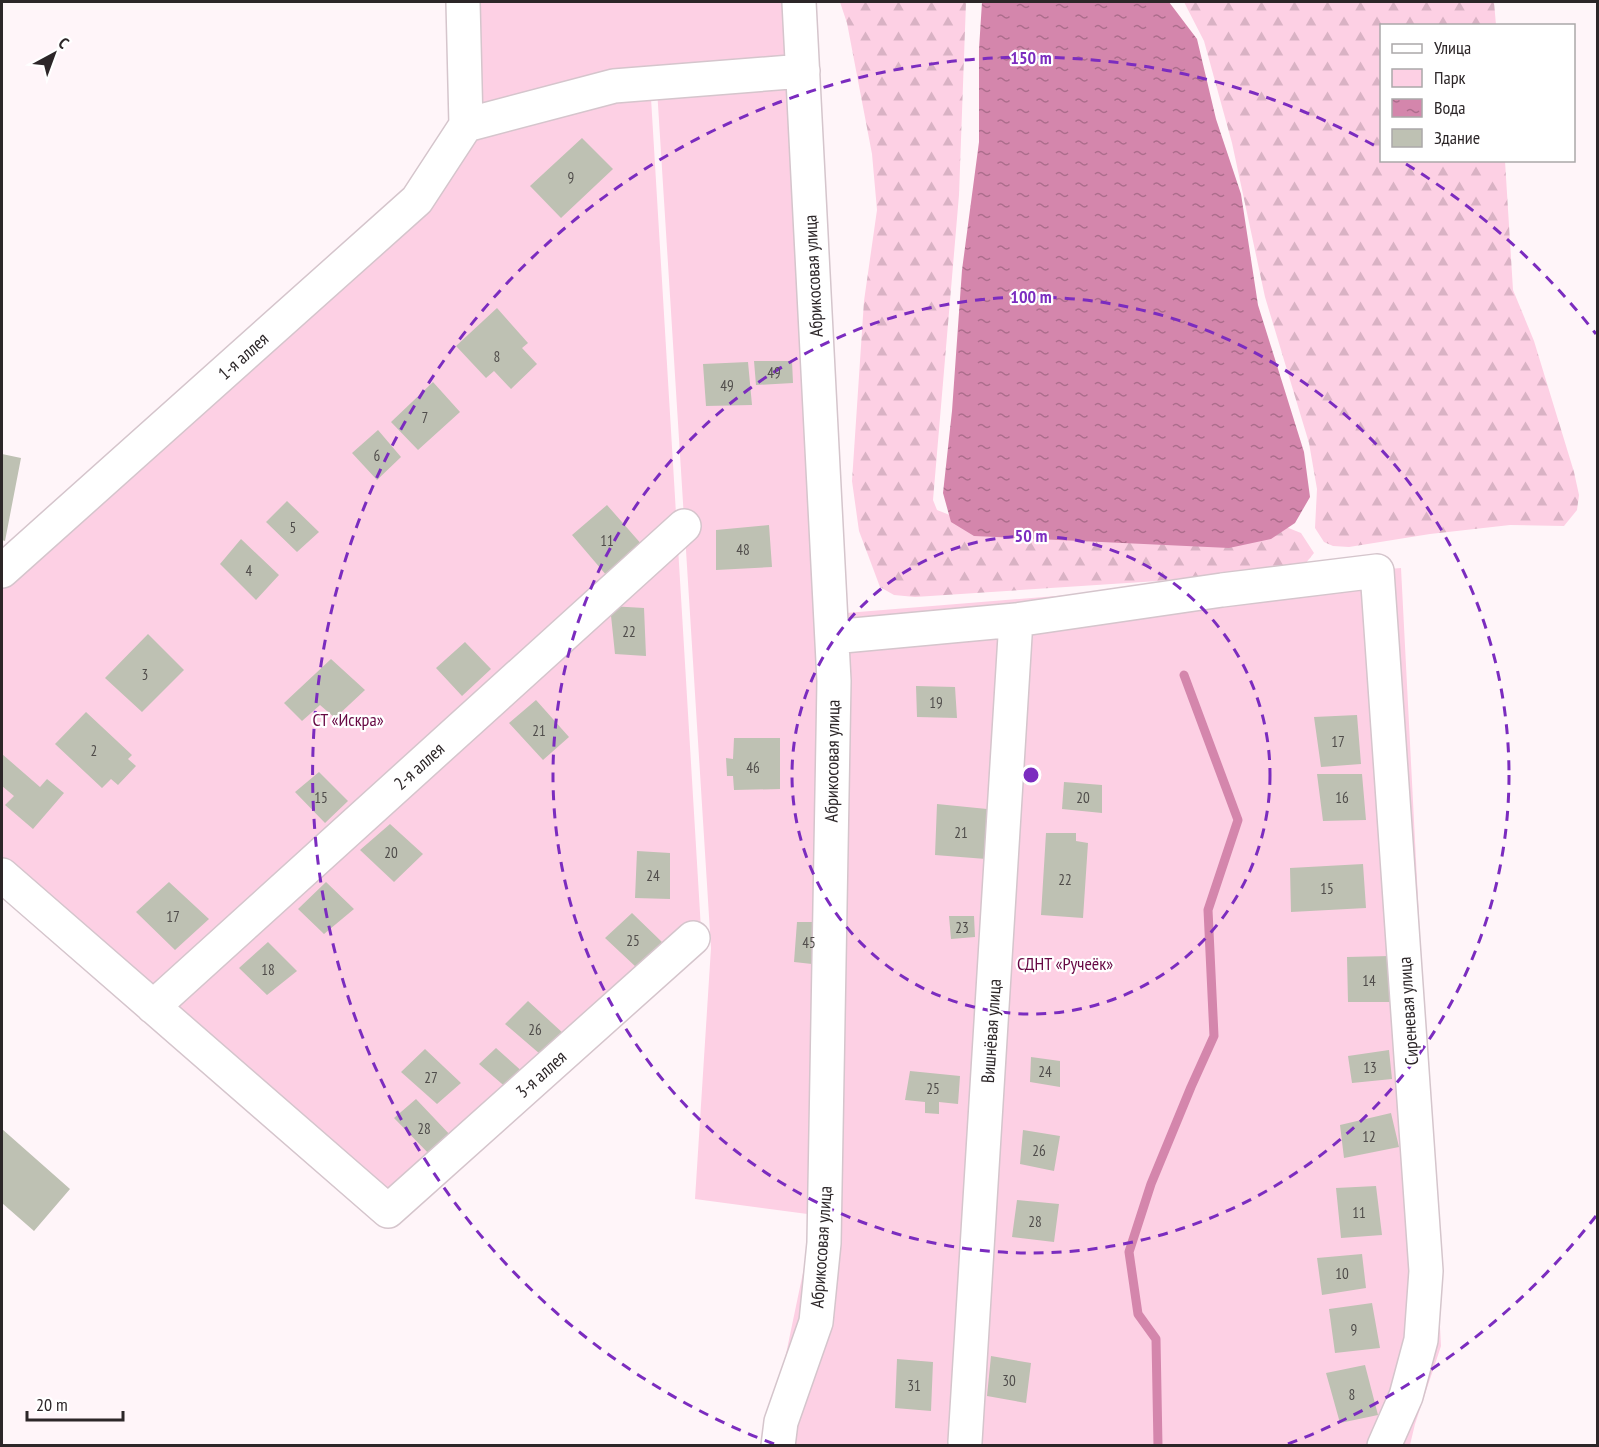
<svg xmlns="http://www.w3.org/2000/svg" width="1599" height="1447" font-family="'PT Sans Narrow',sans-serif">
	<defs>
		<pattern id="forest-firs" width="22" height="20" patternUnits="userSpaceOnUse" patternTransform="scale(1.5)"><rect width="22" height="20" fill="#fdd0e4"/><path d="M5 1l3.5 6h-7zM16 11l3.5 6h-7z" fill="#d9b2c4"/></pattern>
		<pattern id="water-ripples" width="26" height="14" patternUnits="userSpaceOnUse" patternTransform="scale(1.5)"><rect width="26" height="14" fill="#d486ac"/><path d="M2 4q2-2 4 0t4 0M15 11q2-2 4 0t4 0" fill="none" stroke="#ac6d8c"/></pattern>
	</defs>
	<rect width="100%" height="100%" fill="#fff5f9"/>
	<path fill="url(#forest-firs)" d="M 840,2 L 966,2 L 959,195 L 933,500 L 937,510 L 965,521 L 1276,523 L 1301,533 L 1314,553 L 1305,564 L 1158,581 L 915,597 L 894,595 L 880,587 L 859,531 L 852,481 L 864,301 L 877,210 L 872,154 L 847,23 Z
		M 1184,2 L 1494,2 L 1496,25 L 1382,26 L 1382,160 L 1505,161 L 1513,290 L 1534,341 L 1574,472 L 1579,495 L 1577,510 L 1564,526 L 1510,525 L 1430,534 L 1349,547 L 1333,546 L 1324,542 L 1315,528 L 1317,489 L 1309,443 L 1265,297 L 1232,143 L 1204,41 Z"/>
	<path fill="#fdd0e4" d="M 463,2 L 801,2 L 834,614 L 1401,568 L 1441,1346 L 1415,1424 L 1410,1445 L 767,1445 L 815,1215 L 695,1199 L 711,948 L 657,89 L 490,121 L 651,98 L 702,946 L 406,1217 L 2,871 L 2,574 L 417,200 L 466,125 Z"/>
	<path fill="url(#water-ripples)" d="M 982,2 L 1169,2 L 1197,39 L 1216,119 L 1241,194 L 1258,305 L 1304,452 L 1310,497 L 1295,523 L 1271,539 L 1229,548 L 974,536 L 951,522 L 943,493 L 952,411 L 962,270 L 979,142 L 979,49 Z"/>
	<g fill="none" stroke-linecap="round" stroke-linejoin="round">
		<path stroke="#d486ac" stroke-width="9" d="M 1158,1446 L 1156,1339 L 1138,1314 L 1129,1252 L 1151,1184 L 1191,1087 L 1214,1036 L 1208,910 L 1238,820 L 1184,675"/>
	</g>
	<path fill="#bec1b3" d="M 582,138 L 613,169 L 561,218 L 530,186 Z
		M 497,308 L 528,343 L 522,348 L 537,364 L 511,389 L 494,371 L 486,378 L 456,346 Z
		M 754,361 L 792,361 L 793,383 L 756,385 Z
		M 748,362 L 752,405 L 706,406 L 703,364 Z
		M 433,382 L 460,412 L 418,450 L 391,422 Z
		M 378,430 L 401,457 L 377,480 L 352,453 Z
		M 2,454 L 21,458 L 5,541 L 2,540 Z
		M 287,501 L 319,532 L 297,552 L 266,522 Z
		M 607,505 L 643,546 L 607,576 L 572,535 Z
		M 769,525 L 772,567 L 716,570 L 716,530 Z
		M 241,539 L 279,575 L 256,600 L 220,564 Z
		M 610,606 L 644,608 L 646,656 L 615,654 Z
		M 148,634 L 184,670 L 142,712 L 105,678 Z
		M 465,642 L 491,669 L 462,696 L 436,668 Z
		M 331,659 L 365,690 L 335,718 L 320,705 L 302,721 L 284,703 Z
		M 916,686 L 955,687 L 957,718 L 917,717 Z
		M 536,700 L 569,737 L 543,760 L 509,723 Z
		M 86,712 L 132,755 L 128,759 L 136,766 L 118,785 L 111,779 L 102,788 L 55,744 Z
		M 1357,715 L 1361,764 L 1321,767 L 1314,717 Z
		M 734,738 L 780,738 L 780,789 L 734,790 L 733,776 L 727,776 L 726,758 L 733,759 Z
		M 2,754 L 40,787 L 47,779 L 64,793 L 33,829 L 5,805 L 14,796 L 2,786 Z
		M 319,772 L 348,801 L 325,823 L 295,792 Z
		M 1317,774 L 1362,774 L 1366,820 L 1323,821 Z
		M 1064,782 L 1102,785 L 1102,813 L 1062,809 Z
		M 937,804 L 987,809 L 986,859 L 935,855 Z
		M 390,824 L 423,854 L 394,882 L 360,850 Z
		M 1046,833 L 1076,833 L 1076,841 L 1088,843 L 1083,918 L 1041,915 Z
		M 637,851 L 670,853 L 670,899 L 635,898 Z
		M 1363,864 L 1366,908 L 1291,912 L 1290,868 Z
		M 169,882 L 209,919 L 175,950 L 136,912 Z
		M 326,882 L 354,909 L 324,934 L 298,909 Z
		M 632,913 L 662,942 L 636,967 L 605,938 Z
		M 949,916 L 974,916 L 975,937 L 951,939 Z
		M 797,922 L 823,922 L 821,965 L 794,962 Z
		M 268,942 L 297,971 L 267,995 L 239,968 Z
		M 1390,956 L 1392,1002 L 1348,1002 L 1347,957 Z
		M 528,1001 L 564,1034 L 540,1054 L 505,1024 Z
		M 496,1048 L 525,1074 L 509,1090 L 479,1064 Z
		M 425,1049 L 461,1083 L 437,1104 L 401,1072 Z
		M 1389,1050 L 1392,1079 L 1352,1083 L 1348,1056 Z
		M 1031,1057 L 1060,1061 L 1060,1087 L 1030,1082 Z
		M 910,1071 L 960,1076 L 958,1104 L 939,1102 L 939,1114 L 925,1113 L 925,1102 L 905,1100 Z
		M 416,1099 L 453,1138 L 432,1157 L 394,1118 Z
		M 1391,1113 L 1399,1147 L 1344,1158 L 1340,1125 Z
		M 2,1129 L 70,1189 L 34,1231 L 2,1203 Z
		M 1023,1130 L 1060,1136 L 1054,1171 L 1020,1164 Z
		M 1376,1186 L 1382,1235 L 1341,1238 L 1336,1188 Z
		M 1017,1200 L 1059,1204 L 1054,1242 L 1012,1237 Z
		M 1362,1254 L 1366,1288 L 1322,1295 L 1317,1258 Z
		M 1372,1303 L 1380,1348 L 1335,1353 L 1329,1309 Z
		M 991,1356 L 1031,1363 L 1026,1403 L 987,1396 Z
		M 897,1359 L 933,1362 L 931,1411 L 895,1408 Z
		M 1365,1365 L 1378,1415 L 1340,1423 L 1326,1373 Z"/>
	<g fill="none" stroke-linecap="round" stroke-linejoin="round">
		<defs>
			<path id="minor" d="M 463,2 L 466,125
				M 466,125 L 614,86 L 803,71
				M 2,571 L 417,200 L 466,125
				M 832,637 L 1016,620 L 1222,590 L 1377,571 L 1426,1271 L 1421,1340 L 1406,1396 L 1384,1446
				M 2,875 L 388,1211 L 693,938
				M 153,1007 L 684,526
				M 965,1442 L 1016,620
				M 778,1446 L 781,1422 L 816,1322 L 824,1243 L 834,681 L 799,2"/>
		</defs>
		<use href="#minor" stroke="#d5c5cc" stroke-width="36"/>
		<use href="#minor" stroke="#fff" stroke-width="33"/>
	</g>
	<g fill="none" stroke="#7b2cbf" stroke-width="3" stroke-dasharray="10 8">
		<circle cx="1031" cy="775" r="239"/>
		<circle cx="1031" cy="775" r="478"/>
		<path d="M1596 1216A717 717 0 0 1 1288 1444M774 1444A717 717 0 1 1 1379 148M1406 164A717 717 0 0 1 1596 334"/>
	</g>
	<g text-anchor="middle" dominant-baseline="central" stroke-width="4.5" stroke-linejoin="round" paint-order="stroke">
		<g font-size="15" fill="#504d4b">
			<text x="571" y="177">9</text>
			<text x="497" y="356">8</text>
			<text x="774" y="372">49</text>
			<text x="727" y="385">49</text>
			<text x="425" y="417">7</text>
			<text x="377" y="455">6</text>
			<text x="293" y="527">5</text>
			<text x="607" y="540">11</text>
			<text x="743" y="549">48</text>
			<text x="249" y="570">4</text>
			<text x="629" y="631">22</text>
			<text x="145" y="674">3</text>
			<text x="936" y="702">19</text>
			<text x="539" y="730">21</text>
			<text x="1338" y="741">17</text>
			<text x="94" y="750">2</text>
			<text x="753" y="767">46</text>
			<text x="321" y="797">15</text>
			<text x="1083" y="797">20</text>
			<text x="1342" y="797">16</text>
			<text x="961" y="832">21</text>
			<text x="391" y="852">20</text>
			<text x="653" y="875">24</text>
			<text x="1065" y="879">22</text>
			<text x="1327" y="888">15</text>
			<text x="173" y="916">17</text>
			<text x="962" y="927">23</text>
			<text x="633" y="940">25</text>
			<text x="809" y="942">45</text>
			<text x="268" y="969">18</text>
			<text x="1369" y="980">14</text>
			<text x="535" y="1029">26</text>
			<text x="1370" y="1067">13</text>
			<text x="1045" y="1071">24</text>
			<text x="431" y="1077">27</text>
			<text x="933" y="1088">25</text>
			<text x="424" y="1128">28</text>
			<text x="1369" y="1136">12</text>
			<text x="1039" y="1150">26</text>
			<text x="1359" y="1212">11</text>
			<text x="1035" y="1221">28</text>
			<text x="1342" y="1273">10</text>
			<text x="1354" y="1329">9</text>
			<text x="1009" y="1380">30</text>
			<text x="914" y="1385">31</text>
			<text x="1352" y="1394">8</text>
		</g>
		<g font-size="18" fill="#2c2628" stroke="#fff">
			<text transform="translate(813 276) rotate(-93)">Абрикосовая улица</text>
			<text transform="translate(243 356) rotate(-42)">1-я аллея</text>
			<text transform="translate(832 761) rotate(-89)">Абрикосовая улица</text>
			<text transform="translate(419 766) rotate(-42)">2-я аллея</text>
			<text transform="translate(1408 1011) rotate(-94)">Сиреневая улица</text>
			<text transform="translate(991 1031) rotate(-86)">Вишнёвая улица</text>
			<text transform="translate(541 1074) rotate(-42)">3-я аллея</text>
			<text transform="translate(821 1247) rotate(-86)">Абрикосовая улица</text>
		</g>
		<g font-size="18" fill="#670843" stroke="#fff">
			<text x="348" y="719">СТ «Искра»</text>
			<text x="1065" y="963">СДНТ «Ручеёк»</text>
		</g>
	</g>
	<circle cx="1031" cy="775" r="9" fill="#7b2cbf" stroke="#fff" stroke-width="3"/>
	<g font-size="18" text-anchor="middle" font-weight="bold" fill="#7b2cbf" stroke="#fff" stroke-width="4.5" stroke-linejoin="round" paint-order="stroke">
		<text x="1031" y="64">150 m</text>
		<text x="1031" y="303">100 m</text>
		<text x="1031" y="542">50 m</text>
	</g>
	<rect width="1599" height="1447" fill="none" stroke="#2c2628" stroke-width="6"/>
	<rect x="1380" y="24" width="195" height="138" fill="#ffffff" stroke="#aba8a9" stroke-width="1.5"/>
	<rect x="1392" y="44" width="30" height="9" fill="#ffffff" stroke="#aba8a9" stroke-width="1.5"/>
	<text x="1434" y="54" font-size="18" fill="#2c2628">Улица</text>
	<rect x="1392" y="69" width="30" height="18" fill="#fdd0e4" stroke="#aba8a9" stroke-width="1.5"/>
	<text x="1434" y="84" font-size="18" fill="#2c2628">Парк</text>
	<rect x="1392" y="99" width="30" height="18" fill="url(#water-ripples)" stroke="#aba8a9" stroke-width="1.5"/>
	<text x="1434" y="114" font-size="18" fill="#2c2628">Вода</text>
	<rect x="1392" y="129" width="30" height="18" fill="#bec1b3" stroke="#aba8a9" stroke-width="1.5"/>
	<text x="1434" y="144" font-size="18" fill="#2c2628">Здание</text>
	<g transform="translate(54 54) rotate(41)" stroke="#ffffff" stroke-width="4.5" paint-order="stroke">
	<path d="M0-4.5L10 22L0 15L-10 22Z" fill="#2c2628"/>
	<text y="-9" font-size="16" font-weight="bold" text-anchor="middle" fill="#2c2628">С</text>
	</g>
	<path d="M27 1411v9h96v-9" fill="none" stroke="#2c2628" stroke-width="3"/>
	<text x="36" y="1411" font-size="18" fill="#2c2628" stroke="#ffffff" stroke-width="4.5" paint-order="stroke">20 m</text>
</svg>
